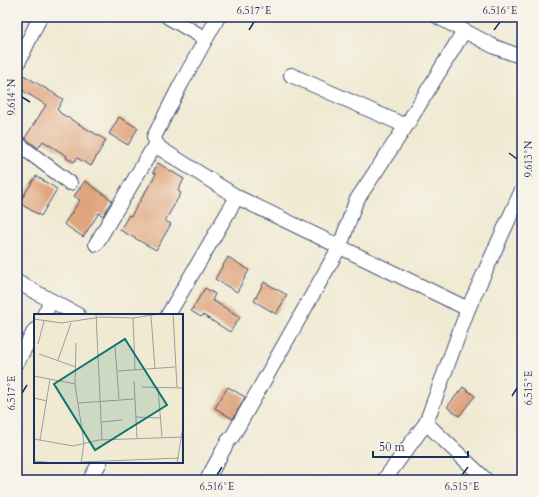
<svg xmlns="http://www.w3.org/2000/svg" width="539" height="497" font-family="Cardo,serif">
	<rect width="100%" height="100%" fill="#f7f3e8"/>
	<filter id="ink" filterUnits="userSpaceOnUse"><feTurbulence type="fractalNoise" baseFrequency=".025" numOctaves="2"/><feDisplacementMap in="SourceGraphic" scale="8" xChannelSelector="R" yChannelSelector="G"/><feConvolveMatrix kernelMatrix="1 2 1 2 8 2 1 2 1" color-interpolation-filters="sRGB"/></filter>
	<filter id="wash" filterUnits="userSpaceOnUse"><feTurbulence type="fractalNoise" baseFrequency=".012" numOctaves="4" result="noise"/><feDisplacementMap in="SourceGraphic" scale="16" xChannelSelector="R" yChannelSelector="G"/><feGaussianBlur stdDeviation="0.9" result="paint"/><feColorMatrix in="noise" values="0 0 0 0 0 0 0 0 0 0 0 0 0 0 0 0 0 1.4 0 .05"/><feComposite in="paint" operator="in"/></filter>
	<g filter="url(#wash)">
		<rect width="100%" height="100%" fill="#f0ead3"/>
		<g id="blocks">
			<path fill="#dfa47d" d="M 20,73 L 63,99 L 57,110 L 60,112 L 60,113 L 106,140 L 91,166 L 77,158 L 74,162 L 66,158 L 67,156 L 43,141 L 38,148 L 25,138 L 46,105 L 17,87 L 17,78 Z
				M 119,117 L 138,128 L 128,145 L 109,134 Z
				M 158,163 L 184,179 L 178,191 L 181,193 L 165,221 L 171,224 L 156,250 L 120,230 L 129,215 L 131,216 L 156,174 L 153,172 Z
				M 36,176 L 57,189 L 41,216 L 19,203 Z
				M 85,181 L 112,200 L 103,216 L 99,213 L 83,237 L 64,224 L 80,200 L 74,196 Z
				M 228,257 L 249,270 L 237,292 L 215,279 Z
				M 264,282 L 287,295 L 276,314 L 254,301 Z
				M 205,288 L 215,294 L 212,300 L 240,317 L 230,332 L 203,315 L 201,317 L 191,311 Z
				M 228,387 L 245,397 L 233,419 L 215,408 Z
				M 463,387 L 475,396 L 459,416 L 447,407 Z"/>
		</g>
	</g>
	<g filter="url(#ink)">
		<use href="#blocks" fill-opacity="0" stroke="#3b4b70" stroke-width="1"/>
		<g fill="none" stroke-linecap="round" stroke-linejoin="round">
			<defs>
				<path id="street" d="M 168,17 L 206,39
					M 218,17 L 181,84 L 154,137 L 156,143 L 161,149 L 237,197 L 468,309
					M 438,17 L 495,47 L 522,57
					M 17,65 L 40,17
					M 291,75 L 406,126
					M 17,143 L 70,183
					M 96,244 L 156,143
					M 17,282 L 78,315
					M 44,315 L 51,301
					M 168,315 L 237,197
					M 17,362 L 35,330
					M 426,423 L 486,480
					M 90,480 L 100,462
					M 207,480 L 228,441 L 232,437 L 340,246 L 356,201 L 406,126 L 464,31
					M 384,480 L 426,423 L 468,309 L 522,190"/>
			</defs>
			<use href="#street" stroke="#3b4b70" stroke-width="16"/>
			<use href="#street" stroke="#fff" stroke-width="14"/>
		</g>
	</g>
	<path fill="none" stroke="#1b2f5e" stroke-width="1.5" d="M 249,30 L 254,22M 494,30 L 500,22M 22,97 L 30,102M 509,153 L 517,159M 22,393 L 27,385M 512,396 L 517,388M 217,475 L 222,467M 462,475 L 468,467"/>
	<g transform="translate(34 314)">
		<rect width="149" height="149" fill="#f0ead3"/>
		<path fill="none" stroke="#9b9fa4" stroke-width="1" d="M 62,0 L 68,126M 139,0 L 143,73M 117,2 L 121,55M 99,4 L 101,56M 0,5 L 27,9 L 67,3 L 99,4 L 125,0M 42,29 L 41,70 L 50,129 L 47,149M 4,30 L 10,7M 81,33 L 85,85M 5,40 L 42,53M 24,46 L 37,9M 84,57 L 141,53M 0,62 L 41,70M 100,67 L 103,124M 108,73 L 149,74M 124,74 L 128,123M 0,84 L 13,87M 45,89 L 100,85M 102,103 L 127,104M 68,108 L 88,106M 0,125 L 39,132 L 65,126 L 149,123M 6,126 L 16,65M 0,147 L 21,149M 47,148 L 145,144M 143,149 L 149,113"/>
		<path fill="#0f766e" fill-opacity="0.15" stroke="#0f766e" stroke-width="2" d="M 91,25 L 133,91 L 61,136 L 20,70 Z"/>
		<rect width="149" height="149" fill="none" stroke="#1b2f5e" stroke-width="2"/>
	</g>
	<rect width="539" height="497" fill="none" stroke="#f7f3e8" stroke-width="44"/>
	<path d="M373 451v6h95v-6" fill="none" stroke="#1b2f5e" stroke-width="2"/>
	<text x="379" y="451" font-size="12" fill="#1b2f5e" stroke="#f7f3e8" stroke-width="3" paint-order="stroke">50 m</text>
	<rect x="22" y="22" width="495" height="453" fill="none" stroke="#1b2f5e" stroke-width="1.5"/>
	<g font-size="10" text-anchor="middle" fill="#1b2f5e">
		<text x="254" y="14">6.517°E</text>
		<text x="500" y="14">6.516°E</text>
		<text transform="translate(11 97) rotate(-90)" y="4">9.614°N</text>
		<text transform="translate(528 159) rotate(-90)" y="4">9.613°N</text>
		<text transform="translate(528 388) rotate(-90)" y="4">6.515°E</text>
		<text transform="translate(11 393) rotate(-90)" y="4">6.517°E</text>
		<text x="217" y="490">6.516°E</text>
		<text x="462" y="490">6.515°E</text>
	</g>
</svg>
